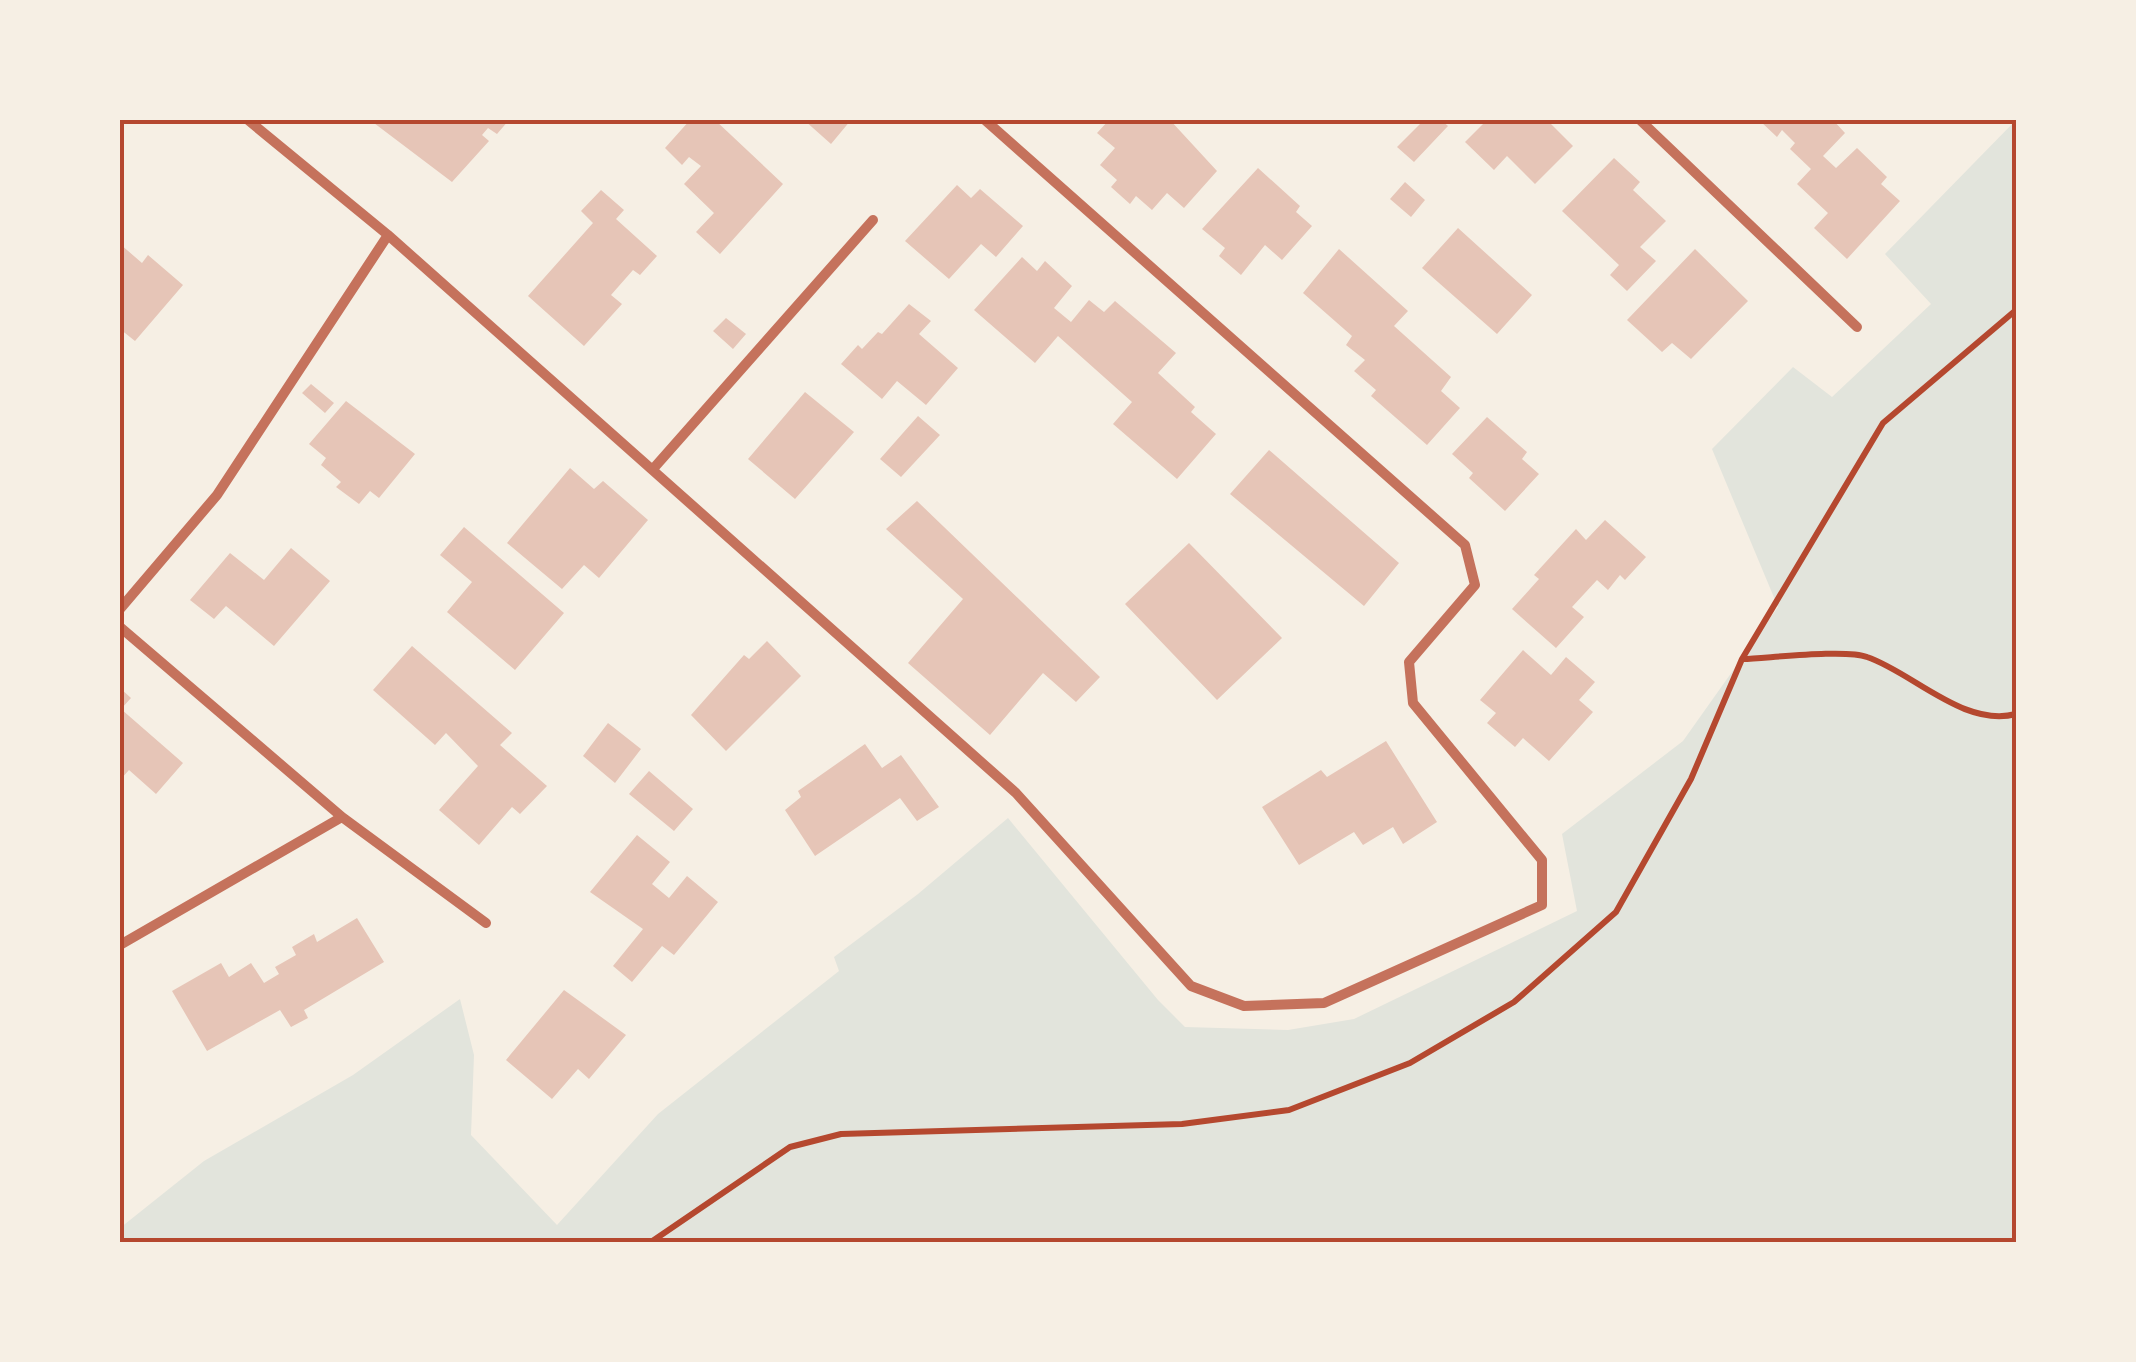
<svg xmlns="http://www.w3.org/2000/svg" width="2136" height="1362" font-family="'DejaVu Sans',sans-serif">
	<rect width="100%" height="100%" fill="#f6efe4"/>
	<path fill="#e2e4dc" d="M 2016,120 L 2016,1242 L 120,1242 L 120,1228 L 204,1161 L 353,1075 L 460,999 L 474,1055 L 471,1135 L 557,1225 L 658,1114 L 839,971 L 834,957 L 918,894 L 1008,818 L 1158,1000 L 1185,1027 L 1288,1030 L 1354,1019 L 1577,911 L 1562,834 L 1683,741 L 1778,607 L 1712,449 L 1793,367 L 1832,397 L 1931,304 L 1885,254 Z"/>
	<path fill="#e6c5b7" d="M 370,120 L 467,121 L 509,120 L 497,134 L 488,128 L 482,135 L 489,141 L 452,182 Z
		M 690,120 L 715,120 L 783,184 L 720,254 L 696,232 L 714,213 L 684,184 L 701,166 L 689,157 L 682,165 L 665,148 Z
		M 804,120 L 851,120 L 831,144 Z
		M 1109,120 L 1170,120 L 1217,171 L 1184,208 L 1167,193 L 1152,210 L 1136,196 L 1130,204 L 1111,187 L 1117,180 L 1100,165 L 1115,148 L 1097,133 Z
		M 1424,120 L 1441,120 L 1448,126 L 1414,162 L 1397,147 Z
		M 1481,120 L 1547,120 L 1573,146 L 1535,184 L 1507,156 L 1494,170 L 1465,142 L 1484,123 Z
		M 1759,120 L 1833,120 L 1845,133 L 1823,156 L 1836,168 L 1857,148 L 1887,177 L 1881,184 L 1900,201 L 1847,259 L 1814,228 L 1828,213 L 1797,184 L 1811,169 L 1790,149 L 1795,143 L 1782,130 L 1777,137 Z
		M 1614,158 L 1640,182 L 1633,190 L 1666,221 L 1640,247 L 1656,261 L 1627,291 L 1610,275 L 1619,265 L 1562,211 Z
		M 1258,168 L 1300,206 L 1296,212 L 1312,226 L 1282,260 L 1265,245 L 1241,275 L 1219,256 L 1225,248 L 1202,229 Z
		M 1405,182 L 1425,200 L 1411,217 L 1390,199 Z
		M 957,185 L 971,198 L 980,189 L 1023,226 L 996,257 L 981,244 L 949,279 L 905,241 Z
		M 601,190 L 624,210 L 616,219 L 657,256 L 640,275 L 633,270 L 611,295 L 622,304 L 584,346 L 528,296 L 593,223 L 581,211 Z
		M 1458,228 L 1532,295 L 1497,334 L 1422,268 Z
		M 120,244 L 142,263 L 148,255 L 183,285 L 135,341 L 120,329 Z
		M 1339,249 L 1408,311 L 1394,326 L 1451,377 L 1441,391 L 1460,408 L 1427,445 L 1371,396 L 1376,390 L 1354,371 L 1365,360 L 1346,345 L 1352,336 L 1303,293 Z
		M 1695,249 L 1748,301 L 1691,359 L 1672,343 L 1662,352 L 1627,320 Z
		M 1022,257 L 1037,271 L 1045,261 L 1072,286 L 1054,308 L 1071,322 L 1089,300 L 1104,312 L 1115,301 L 1176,353 L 1158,373 L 1195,407 L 1191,412 L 1216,434 L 1177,479 L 1113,424 L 1132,402 L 1058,336 L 1035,363 L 974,310 Z
		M 909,304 L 931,321 L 919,334 L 958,368 L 926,405 L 897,381 L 882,399 L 841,364 L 858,345 L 862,349 L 878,332 L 882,334 Z
		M 726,318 L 746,334 L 733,349 L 713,331 Z
		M 311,384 L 334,403 L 325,413 L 302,393 Z
		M 805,392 L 854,432 L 795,499 L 748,459 Z
		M 346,401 L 415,454 L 379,498 L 370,491 L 359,504 L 336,487 L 341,482 L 321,465 L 326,458 L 309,444 Z
		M 918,416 L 940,435 L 901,477 L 880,459 Z
		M 1487,417 L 1527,452 L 1522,459 L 1539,474 L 1505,511 L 1469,478 L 1473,473 L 1452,454 Z
		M 1269,450 L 1399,563 L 1364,606 L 1230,494 Z
		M 570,468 L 594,489 L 603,481 L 648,520 L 599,578 L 584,565 L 562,589 L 507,543 Z
		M 917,501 L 1100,677 L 1076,702 L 1043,673 L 990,735 L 908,663 L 963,599 L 886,529 Z
		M 1605,520 L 1646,557 L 1625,580 L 1620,575 L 1608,590 L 1597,580 L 1572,607 L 1584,617 L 1556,648 L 1512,609 L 1539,579 L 1534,575 L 1576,529 L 1586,540 Z
		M 464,527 L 564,613 L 515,670 L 447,612 L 472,582 L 440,555 Z
		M 1189,543 L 1282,638 L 1217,700 L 1125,604 Z
		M 291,548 L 330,581 L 274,646 L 226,606 L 214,619 L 190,600 L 230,553 L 264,580 Z
		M 767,641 L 801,676 L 726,751 L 691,715 L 744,655 L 749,659 Z
		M 412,646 L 512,733 L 500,745 L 547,786 L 520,814 L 512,807 L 479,845 L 439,810 L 478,766 L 446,733 L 435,745 L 373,690 Z
		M 1523,650 L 1551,675 L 1566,657 L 1595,682 L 1579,700 L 1593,712 L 1549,761 L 1523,738 L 1515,747 L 1487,723 L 1496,713 L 1480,700 Z
		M 120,688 L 131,698 L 121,709 L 183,763 L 156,794 L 129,770 L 120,780 Z
		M 608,723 L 641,749 L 615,783 L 583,756 Z
		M 1386,741 L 1437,822 L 1403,844 L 1393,827 L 1363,845 L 1354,832 L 1299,865 L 1262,807 L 1321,770 L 1327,777 Z
		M 865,744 L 882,768 L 901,755 L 939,807 L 917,821 L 900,798 L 815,856 L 785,810 L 801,797 L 798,791 Z
		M 649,771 L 693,809 L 674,831 L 629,794 Z
		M 637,835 L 670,862 L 652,884 L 669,898 L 687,876 L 718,902 L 674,955 L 662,946 L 632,982 L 613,966 L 643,929 L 590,892 Z
		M 357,918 L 384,962 L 304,1010 L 308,1018 L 291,1027 L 280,1010 L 207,1051 L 172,991 L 221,963 L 229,977 L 251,963 L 264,983 L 279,974 L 275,967 L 296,955 L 292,947 L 314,934 L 317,942 Z
		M 564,990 L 626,1035 L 589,1079 L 578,1069 L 552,1099 L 506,1060 Z"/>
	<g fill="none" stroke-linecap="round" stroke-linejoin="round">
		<path stroke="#b5482f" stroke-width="6" d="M 1743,659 C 1770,658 1846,649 1867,657 C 1912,672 1964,728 2016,714
			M 651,1242 L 790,1147 L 841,1134 L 1182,1124 L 1289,1110 L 1410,1063 L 1514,1002 L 1616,912 L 1691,779 L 1742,659 L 1883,423 L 2016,310"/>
		<path stroke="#c5725c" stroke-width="10" d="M 248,120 L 388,235 L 1016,793 L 1191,986 L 1244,1006 L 1324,1003 L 1542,905 L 1542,860 L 1413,703 L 1409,662 L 1475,585 L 1465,545 L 985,120
			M 1640,120 L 1857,327
			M 653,469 L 873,220
			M 120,609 L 217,495 L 388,235
			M 120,627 L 342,817 L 120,945
			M 342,817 L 486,923"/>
	</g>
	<rect width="2136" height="1362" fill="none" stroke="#f6efe4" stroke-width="245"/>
	<rect x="122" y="122" width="1892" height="1118" fill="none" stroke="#b5482f" stroke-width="4"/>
</svg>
